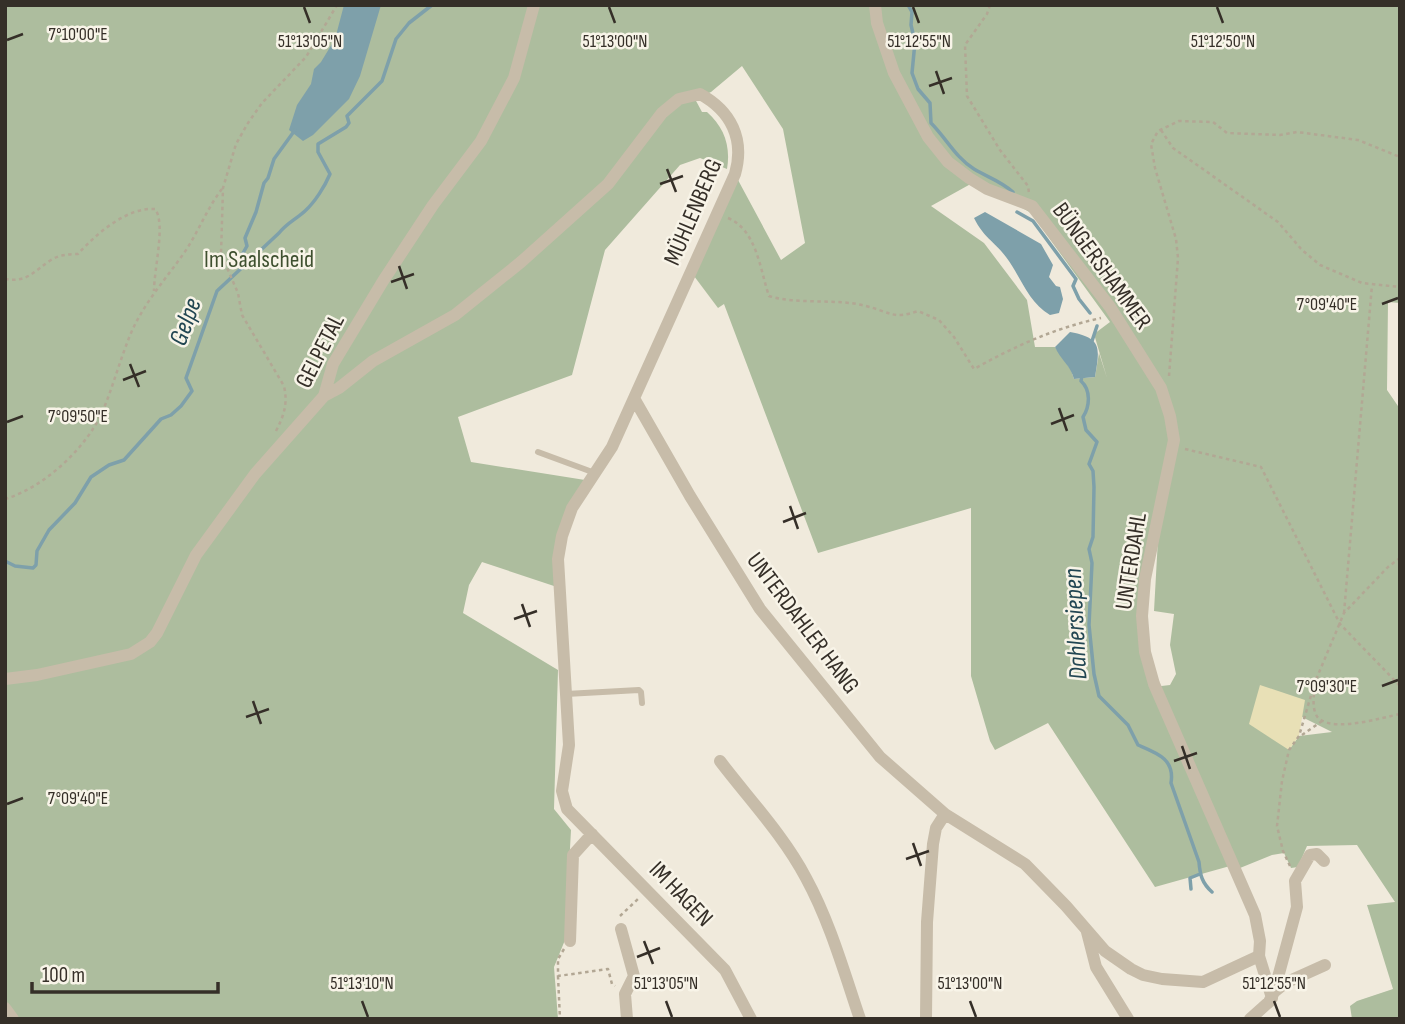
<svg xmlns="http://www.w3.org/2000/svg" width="1405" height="1024" font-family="'Sofia Sans Condensed',sans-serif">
	<rect width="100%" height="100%" fill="#f0eadc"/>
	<path fill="#adbd9e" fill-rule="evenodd" d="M 5,5 L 1400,5 L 1400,303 L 1388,302 L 1387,390 L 1400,409 L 1400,1019 L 1352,1019 L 1350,1006 L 1357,1001 L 1393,989 L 1367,905 L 1395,902 L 1357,845 L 1307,846 L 1298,867 L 1291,868 L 1284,853 L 1272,855 L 1240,868 L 1210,800 L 1230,866 L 1155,887 L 1048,723 L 995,750 L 990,741 L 971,676 L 971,508 L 818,553 L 724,304 L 718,308 L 694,276 L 738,180 L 781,260 L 805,243 L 783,129 L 742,66 L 711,92 L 695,99 L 702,112 L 707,112 C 724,127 731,146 727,169 L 700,158 L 680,165 L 605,250 L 572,375 L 458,417 L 471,462 L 585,480 L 569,509 L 557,587 L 482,562 L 469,585 L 463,613 L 558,670 L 554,809 L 571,830 L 565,940 L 554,967 L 558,1019 L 5,1019 ZM 976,181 L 1031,213 L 1110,322 L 1094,334 L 1107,378 L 1099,353 L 1095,377 L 1074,379 L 1071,370 L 1055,347 L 1035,347 L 1027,300 L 984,243 L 931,206 ZM 1158,539 L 1154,611 L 1174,614 L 1170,645 L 1176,674 L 1170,685 L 1153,687 L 1142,616 ZM 1302,717 L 1332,732 L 1299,736 L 1289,750 Z"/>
	<path fill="#e8e0b6" d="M 1260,685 L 1305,700 L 1299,736 L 1289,750 L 1249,724 Z"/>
	<path fill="#7ea0aa" d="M 344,5 L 381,5 L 360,76 L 349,99 L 313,135 L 303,141 L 289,130 L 297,105 L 311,84 L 314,69 L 321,62 L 335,39 Z
		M 985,212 L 1041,244 L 1053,265 L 1049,277 L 1056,286 L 1060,287 L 1063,299 L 1059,313 L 1050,315 C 1028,302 1021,277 1006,257 C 994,241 984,238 974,218 Z
		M 1070,332 C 1102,338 1100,347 1095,377 L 1074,379 C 1071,366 1060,359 1055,347 Z"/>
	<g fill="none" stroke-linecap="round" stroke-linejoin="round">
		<path stroke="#7ea0aa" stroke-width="3.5" d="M 908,5 L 912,12 L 911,25 L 915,42 L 912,73 L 918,89 L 930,103 L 931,123 C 946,138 956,158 974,169 C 989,178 999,180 1013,192
			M 1017,212 L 1033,221 L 1076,279 L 1073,286 L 1079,299 L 1090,313
			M 243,268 L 243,253 L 247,246 L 245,238 L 256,212 L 264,183 L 268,178 L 274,159 L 295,130
			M 1092,341 L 1097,326
			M 1082,376 L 1081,381 C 1091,390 1090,406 1083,417 L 1086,430 L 1097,442 L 1089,464 L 1093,471 L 1094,487 L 1093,537 L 1089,549 L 1092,563 L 1089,625 L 1094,674 L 1099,696 L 1128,725 L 1138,745 C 1157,753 1175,759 1171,783 L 1199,862 C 1200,875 1202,883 1212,892
			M 5,561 L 15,566 L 33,568 L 36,565 L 37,551 L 49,530 L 75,503 L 91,477 L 109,465 L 124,460 L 161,419 L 171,415 L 181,406 L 192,391 L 186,378 L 217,291 L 279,233 C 287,223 295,220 305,211 C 315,202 325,186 330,174 L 318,152 L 318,144 L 346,127 L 349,123 L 347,116 L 382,81 L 396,39 L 409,23 L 432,5
			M 1191,889 L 1190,878 L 1200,874"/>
		<path stroke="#b2a794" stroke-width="2.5" stroke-dasharray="3.5 3.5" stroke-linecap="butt" d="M 990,5 L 987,14 L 965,45 L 967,96 L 1000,150 L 1028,186 L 1029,193
			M 1161,130 L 1173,148 L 1278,222 L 1302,250 L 1320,265 L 1362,283 L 1400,287
			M 728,218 C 757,230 760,270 769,296 C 797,305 836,298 866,306 C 890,312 893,320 918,311 L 939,320 L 954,337 L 974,369 C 1015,346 1055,328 1101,318
			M 5,279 C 27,283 34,271 51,260 C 59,255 68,254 78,254 C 96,234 127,207 155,209 C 166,223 154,269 154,291
			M 1169,376 L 1178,258 L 1176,239 L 1155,168 L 1151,144 L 1158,131 L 1179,121 L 1213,122 L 1227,133 L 1280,135 L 1297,132 L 1358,140 L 1400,157
			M 276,431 C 284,415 288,404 284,386 L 242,315 L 238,293 L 221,254 L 223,188 L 236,144 L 248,123 L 262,103 L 306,57 L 337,5
			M 1185,449 L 1261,467 L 1340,624 L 1400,686
			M 5,499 C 45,487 88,447 104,408 C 114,383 121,357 131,333 C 144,303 165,280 184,253 C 198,233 207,208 222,189
			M 1344,613 L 1372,285
			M 1314,694 C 1313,702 1313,716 1321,720 C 1338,731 1381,718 1400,714
			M 1302,735 L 1322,721
			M 1290,866 L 1283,851 L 1277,826 L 1282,781 L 1289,750 L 1299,736 L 1315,682 L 1344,613 L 1388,567 L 1400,558
			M 620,916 L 638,899
			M 564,949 L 558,959 L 558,976 L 608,969 L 612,984 L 615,986
			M 558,976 L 560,1019"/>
		<path stroke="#c7bca9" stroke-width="6" d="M 538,452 L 595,473
			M 566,694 L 639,690 L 641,692 L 642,703"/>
		<path stroke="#c7bca9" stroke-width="12" d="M 875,5 L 877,23 L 894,73 L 928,137 L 948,162 L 969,178 L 987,189 L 1032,206 L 1110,307 L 1161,388 L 1170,416 L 1174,440 L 1145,579 L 1142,616 L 1145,652 L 1154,684 L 1255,915 L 1260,941 L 1259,956 L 1272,998
			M 324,396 L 339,388 L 373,361 L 455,315 L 521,262 L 608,184 L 662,113 L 679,99 L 700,94 C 731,111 745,139 735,174 L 612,447 L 572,508 L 562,536 L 558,559 L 569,745 L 562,791 L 567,809 L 725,970 L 751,1019
			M 635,400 L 690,496 L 760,609 L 880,757 L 945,814 L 1025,864 L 1066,906 L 1105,951 L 1131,969 L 1143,975 L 1162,979 L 1203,982 L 1259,956
			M 5,679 L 37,675 L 131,654 L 150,642 L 157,633 L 196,555 L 255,474 L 324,396 L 333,364 L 383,281 L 433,205 L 481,141 L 514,78 L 534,5
			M 720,761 C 749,799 784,836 806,878 C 830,922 844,972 860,1019
			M 621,929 L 634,976 L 625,994 L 627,1019
			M 1087,932 L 1096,967 L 1128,1019
			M 570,941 L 573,855 L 592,834
			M 1274,992 L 1297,907 L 1295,881 L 1310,855 L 1317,854 L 1324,861
			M 5,1008 L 13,1019
			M 926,1019 L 927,922 L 933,844 L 936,828 L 945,814
			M 1250,1019 L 1269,1002 L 1274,992 L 1285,983 L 1325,965"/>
	</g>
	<path fill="none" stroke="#352f28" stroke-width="2.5" d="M 304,7 L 310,23M 609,7 L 615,23M 913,7 L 919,23M 1217,7 L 1223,23M 7,40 L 23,34M 936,71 L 944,94M 929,86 L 952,78M 667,169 L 676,192M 660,184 L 683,176M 399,266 L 407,289M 391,282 L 414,274M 1382,304 L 1398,298M 130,364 L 139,387M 123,380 L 146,371M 1059,408 L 1067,431M 7,422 L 23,416M 1051,424 L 1074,415M 790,506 L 798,529M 783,522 L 806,513M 522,604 L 530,627M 514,619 L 537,611M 1382,686 L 1398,680M 253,701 L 261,724M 246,717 L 269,709M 1182,746 L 1190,769M 1174,761 L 1197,753M 7,804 L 23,798M 913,843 L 921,866M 906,859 L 929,851M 644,941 L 653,964M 637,957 L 660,948M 362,1001 L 368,1017M 666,1001 L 672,1017M 970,1001 L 976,1017M 1274,1001 L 1280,1017"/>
	<g text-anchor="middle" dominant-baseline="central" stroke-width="5" stroke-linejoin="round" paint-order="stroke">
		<g font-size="24" fill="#352f28" stroke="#f8f4e8">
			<text transform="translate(693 212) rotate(-67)">MÜHLENBERG</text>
			<text transform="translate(1102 266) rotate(54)">BÜNGERSHAMMER</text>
			<text transform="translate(320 351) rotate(-63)">GELPETAL</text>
			<text transform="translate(1131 561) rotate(-81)">UNTERDAHL</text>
			<text transform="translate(803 623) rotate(53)">UNTERDAHLER HANG</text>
			<text transform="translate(681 894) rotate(46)">IM HAGEN</text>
		</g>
		<g font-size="24" fill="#3e502f" stroke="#f8f4e8">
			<text x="259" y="259">Im Saalscheid</text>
		</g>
		<g font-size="26" font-style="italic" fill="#224652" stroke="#f8f4e8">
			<text transform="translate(186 322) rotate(-70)">Gelpe</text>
			<text transform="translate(1076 624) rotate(-93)">Dahlersiepen</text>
		</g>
	</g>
	<g font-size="18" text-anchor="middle" fill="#352f28" stroke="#f8f4e8" stroke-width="5" stroke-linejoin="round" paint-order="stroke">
		<text x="78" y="40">7°10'00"E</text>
		<text x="310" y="47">51°13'05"N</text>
		<text x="615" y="47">51°13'00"N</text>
		<text x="919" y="47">51°12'55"N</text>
		<text x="1223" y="47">51°12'50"N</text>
		<text x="1327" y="310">7°09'40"E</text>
		<text x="78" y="422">7°09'50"E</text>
		<text x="1327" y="692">7°09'30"E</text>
		<text x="78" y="804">7°09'40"E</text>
		<text x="362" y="989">51°13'10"N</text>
		<text x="666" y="989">51°13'05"N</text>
		<text x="970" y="989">51°13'00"N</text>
		<text x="1274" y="989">51°12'55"N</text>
	</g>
	<rect width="1405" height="1024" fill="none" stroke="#352f28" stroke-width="14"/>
	<path d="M32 982v10h186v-10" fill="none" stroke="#352f28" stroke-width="3.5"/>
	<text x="42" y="982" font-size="21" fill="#352f28" stroke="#f8f4e8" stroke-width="5" paint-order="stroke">100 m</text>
</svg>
